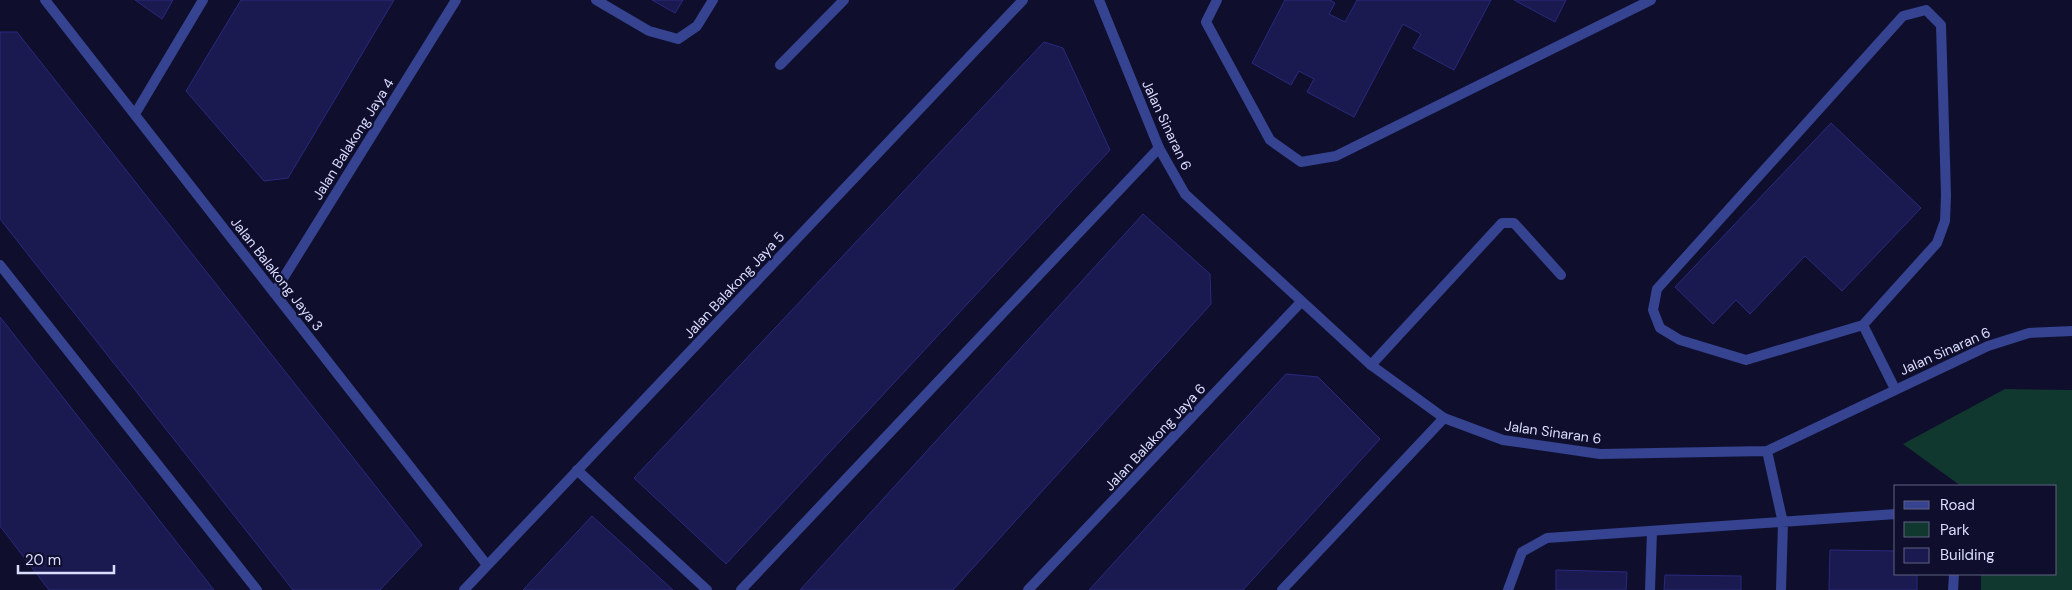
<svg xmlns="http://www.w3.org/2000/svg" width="2072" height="590" font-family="'DM Sans',sans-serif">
	<rect width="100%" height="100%" fill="#0f0f2d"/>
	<path fill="#11382f" d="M 2005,389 L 2072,390 L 2072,590 L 1981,590 L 1981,574 L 2056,574 L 2056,486 L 1961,486 L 1903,444 Z"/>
	<path fill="#1a1950" stroke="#2a297e" d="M 135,0 L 173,0 L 162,19 Z
		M 241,0 L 394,0 L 288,178 L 264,181 L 186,91 Z
		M 652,0 L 683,0 L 675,13 Z
		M 1285,0 L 1330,0 L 1335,3 L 1329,14 L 1345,22 L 1357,0 L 1491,0 L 1454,70 L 1413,48 L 1421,34 L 1403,24 L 1354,117 L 1307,92 L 1314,79 L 1299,71 L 1291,85 L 1252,63 Z
		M 1514,0 L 1566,0 L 1555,22 Z
		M 0,32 L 17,32 L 422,545 L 380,590 L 293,590 L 0,219 Z
		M 1044,42 L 1063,48 L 1110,150 L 726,564 L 634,478 Z
		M 1831,123 L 1921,208 L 1842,291 L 1805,256 L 1750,314 L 1736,300 L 1713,324 L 1675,287 Z
		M 1143,214 L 1210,274 L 1211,304 L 953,590 L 800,590 Z
		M 0,317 L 214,590 L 49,590 L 0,526 Z
		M 1286,374 L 1318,377 L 1380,439 L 1243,590 L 1089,590 Z
		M 592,516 L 673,590 L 523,590 Z
		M 1830,550 L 1896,551 L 1896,574 L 1917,574 L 1917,590 L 1829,590 Z
		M 1556,570 L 1627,572 L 1626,590 L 1556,590 Z
		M 1665,575 L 1741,576 L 1741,590 L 1664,590 Z"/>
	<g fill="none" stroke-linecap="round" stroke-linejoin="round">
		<path stroke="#354390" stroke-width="10" d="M 596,0 L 649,31 L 678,39 L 697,26 L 713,0
			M 1926,10 L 1941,25 L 1946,195 L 1945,221 L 1937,243 L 1863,325 L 1746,360 L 1680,340 L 1660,328 L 1653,310 L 1657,289 L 1903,16 Z
			M 780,65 L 844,0
			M 135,114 L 203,0
			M 0,265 L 257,590
			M 1863,325 L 1895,389
			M 1371,365 L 1502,223 L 1514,223 L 1561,275
			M 577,470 L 707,590
			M 741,590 L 1159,148
			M 1282,590 L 1444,418
			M 1650,590 L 1652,531"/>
		<path stroke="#354390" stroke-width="10" d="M 45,0 L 487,565
			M 1099,0 L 1159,148 L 1185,194 L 1371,365 L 1444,418 L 1503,440 L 1600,454 L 1767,451 L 1988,346 L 2029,333 L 2072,331
			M 1217,0 L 1206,22 L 1270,140 L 1301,162 L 1336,156 L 1651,0
			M 274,293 L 456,0
			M 1767,451 L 1783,523 L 1781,590
			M 1028,590 L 1301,302
			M 1508,590 L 1522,552 L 1547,538 L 1896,514
			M 1953,590 L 1954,574"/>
		<path stroke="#354390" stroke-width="10" d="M 464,590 L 1023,0"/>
	</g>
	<g text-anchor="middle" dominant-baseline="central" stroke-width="4.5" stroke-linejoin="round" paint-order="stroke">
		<g font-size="14" fill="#dbddff" stroke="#0f0f2d">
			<text transform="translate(1167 125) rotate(65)">Jalan Sinaran 6</text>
			<text transform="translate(353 139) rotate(-58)">Jalan Balakong Jaya 4</text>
			<text transform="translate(277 274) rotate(52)">Jalan Balakong Jaya 3</text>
			<text transform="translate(734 285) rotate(-47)">Jalan Balakong Jaya 5</text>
			<text transform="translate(1945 351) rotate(-24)">Jalan Sinaran 6</text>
			<text transform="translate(1553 432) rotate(8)">Jalan Sinaran 6</text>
			<text transform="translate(1155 437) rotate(-47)">Jalan Balakong Jaya 6</text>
		</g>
	</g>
	<rect x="1894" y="485" width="162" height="90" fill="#0f0f2d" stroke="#616181"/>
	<rect x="1904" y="501" width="25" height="8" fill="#354390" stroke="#616181"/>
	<text x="1940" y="510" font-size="15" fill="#dbddff">Road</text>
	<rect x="1904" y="522" width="25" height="15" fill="#11382f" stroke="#616181"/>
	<text x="1940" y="535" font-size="15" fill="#dbddff">Park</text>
	<rect x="1904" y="548" width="25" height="15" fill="#1a1950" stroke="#616181"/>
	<text x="1940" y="560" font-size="15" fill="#dbddff">Building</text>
	<path d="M18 565v8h96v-8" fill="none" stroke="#dbddff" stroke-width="2.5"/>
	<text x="25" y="565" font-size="15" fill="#dbddff" stroke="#0f0f2d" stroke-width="4" paint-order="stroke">20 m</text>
</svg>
